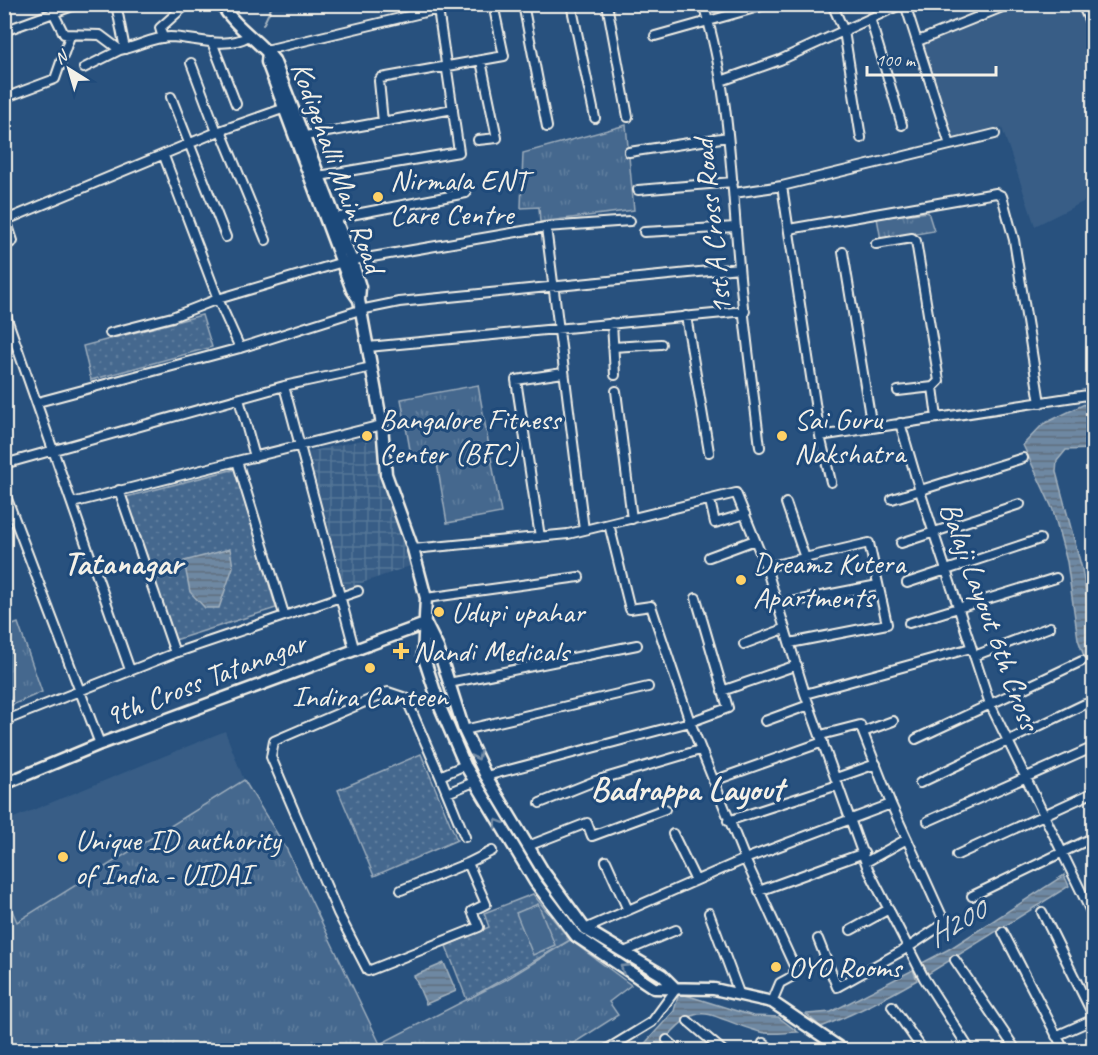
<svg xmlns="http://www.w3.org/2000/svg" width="1098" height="1055" font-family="Caveat,sans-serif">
	<defs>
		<pattern id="industrial-grid" width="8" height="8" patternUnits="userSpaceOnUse" patternTransform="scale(1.5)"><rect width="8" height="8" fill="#375d86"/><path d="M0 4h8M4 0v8" fill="none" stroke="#557597"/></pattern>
		<pattern id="grass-tufts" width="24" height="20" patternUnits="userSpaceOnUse" patternTransform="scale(1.5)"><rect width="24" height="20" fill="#45688e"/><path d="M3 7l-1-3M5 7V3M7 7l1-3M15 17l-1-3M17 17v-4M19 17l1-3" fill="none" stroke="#607e9e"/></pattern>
		<pattern id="park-dots" width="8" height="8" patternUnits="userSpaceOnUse" patternTransform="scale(1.5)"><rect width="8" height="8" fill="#45688e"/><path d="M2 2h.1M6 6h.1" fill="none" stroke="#607e9e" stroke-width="1.8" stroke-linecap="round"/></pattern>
		<pattern id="water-rules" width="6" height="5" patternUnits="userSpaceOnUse" patternTransform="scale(1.5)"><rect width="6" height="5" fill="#6e88a2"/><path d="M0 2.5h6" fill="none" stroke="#5f6e7d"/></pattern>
	</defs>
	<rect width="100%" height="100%" fill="#28517e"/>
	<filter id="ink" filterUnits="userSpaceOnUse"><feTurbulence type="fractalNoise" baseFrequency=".0167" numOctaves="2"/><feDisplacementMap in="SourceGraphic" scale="12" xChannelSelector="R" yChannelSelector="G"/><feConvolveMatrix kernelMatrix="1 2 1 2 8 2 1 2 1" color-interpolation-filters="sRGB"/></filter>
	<g filter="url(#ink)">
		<path fill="#375d86" d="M 1025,5 L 1085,5 L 1094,24 L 1093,197 L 1035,226 L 1002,128 L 952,141 L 920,43 Z
			M 225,731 L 244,780 L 17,922 L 5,892 L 4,822 Z"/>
		<path fill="url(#industrial-grid)" d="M 375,437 L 378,468 L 410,566 L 345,589 L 308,452 Z"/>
		<path fill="url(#grass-tufts)" stroke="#9cacbb" stroke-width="1.5" d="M 626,125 L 634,210 L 540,222 L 539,207 L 521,208 L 523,153 Z
			M 928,212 L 934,231 L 881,240 L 877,218 Z
			M 478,385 L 501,513 L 447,523 L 436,457 L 412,461 L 401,399 Z
			M 18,623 L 42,692 L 5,708 L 5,628 Z
			M 244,780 L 286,848 L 380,1044 L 507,979 L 570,940 L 631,985 L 609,1002 L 618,1015 L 563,1050 L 21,1050 L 5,1036 L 4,892 L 17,922 Z"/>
		<path fill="url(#park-dots)" stroke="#9cacbb" stroke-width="1.5" d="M 202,315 L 212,347 L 91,380 L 83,346 Z
			M 235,469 L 276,608 L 175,640 L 126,497 Z
			M 421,754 L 457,840 L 374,876 L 338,790 Z
			M 533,894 L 570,940 L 467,1000 L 446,946 L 489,927 L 484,913 Z"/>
		<path fill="#45688e" stroke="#9cacbb" stroke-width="1.5" d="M 538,904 L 555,945 L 533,955 L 516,913 Z"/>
		<path fill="url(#water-rules)" stroke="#a4b2be" stroke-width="1.5" d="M 1093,400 L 1093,449 L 1066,450 L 1057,461 L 1056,472 L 1082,569 L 1093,635 L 1093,682 L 1078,639 L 1067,562 L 1053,510 L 1023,445 L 1043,424 Z
			M 230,549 L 233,567 L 219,608 L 205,608 L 190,592 L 184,561 Z
			M 1064,875 L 1069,886 L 928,974 L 922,963 L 951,948 Z
			M 444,963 L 456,991 L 426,1004 L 414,976 Z
			M 913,970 L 917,980 C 886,998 855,1014 821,1027 L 806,1014 L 831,1012 Z
			M 679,993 L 753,1016 L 778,1017 L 798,1032 C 786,1032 771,1035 760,1032 C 700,1015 703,994 656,1050 L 639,1050 L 674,1011 Z"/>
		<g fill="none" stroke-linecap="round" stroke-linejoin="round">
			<path stroke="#a4b2be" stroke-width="2" d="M 263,25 L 273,4"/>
			<defs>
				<path id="street" d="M 116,4 L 125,49
					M 523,4 L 547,127
					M 571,4 L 595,118
					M 607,4 L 628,117
					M 703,4 C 730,89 731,179 739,266 C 744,326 753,387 760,447
					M 832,4 L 844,31 L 861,138
					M 978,4 L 982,16
					M 1082,4 L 1094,31
					M 54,14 L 64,34 L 100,35 L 120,50 C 137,47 152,37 170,37 C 196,38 225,50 249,36
					M 870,18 L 902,125
					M 4,31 L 78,4
					M 655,36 L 769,4
					M 163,38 L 160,28 L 187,4
					M 918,41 L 1010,4
					M 212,42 L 236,104
					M 266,50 L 459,4
					M 191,63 L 217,132
					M 84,68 L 120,50
					M 721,81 L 780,60 L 902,4
					M 171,97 L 226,237
					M 4,98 L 55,79 L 70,36
					M 383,122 L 379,81 L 381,78 L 504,56 L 493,4
					M 221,131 L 266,240
					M 300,137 L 453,109
					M 478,140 L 497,138 L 481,61
					M 950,145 L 995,134
					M 629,152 L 728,137
					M 164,156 L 218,299 L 240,348
					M 319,176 L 459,152 L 438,9
					M 782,186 L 820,436 L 831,482
					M 638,190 L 733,182
					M 734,193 L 782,186 L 950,145 L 905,4
					M 335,218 L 466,193
					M 789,229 L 996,193 L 1002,196 L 1014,240 L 1040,403
					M 644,232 L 736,227
					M 876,244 L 912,238 L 916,241 L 939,381 L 933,387 L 937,418
					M 4,247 L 13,241 L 6,220 L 217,132 L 288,107
					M 843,252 L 872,428
					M 4,310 L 130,670
					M 686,316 L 709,452
					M 612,323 L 615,375
					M 110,333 L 172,317 L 218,299 L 343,262 L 546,227
					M 368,347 L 745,311
					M 613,347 L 661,344
					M 616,391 L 632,519
					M 898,391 L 933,387
					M 239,399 L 255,457
					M 38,402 L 240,348 L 360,310 L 399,302 L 739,268
					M 900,423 L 920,491 L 990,704 L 1094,918
					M 820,436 L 1094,394
					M 237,461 L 382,425
					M 4,464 L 284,386
					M 119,490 L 175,653
					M 4,491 L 100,744
					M 892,499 L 1023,458
					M 710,501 L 715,523 L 745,514
					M 72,503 L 237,461 L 284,614
					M 786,503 L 805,558
					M 584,530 L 546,227 L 630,221
					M 540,537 L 516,380 L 563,373
					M 901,543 L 1020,504
					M 413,549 L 568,534 L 736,493 L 766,567 L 805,694 L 868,869 L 924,978 L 970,1050
					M 709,557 L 755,540
					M 766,567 L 869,543 L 887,624 L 790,643
					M 907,583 L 1040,539
					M 426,598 L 579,577
					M 775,605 L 878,585
					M 909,623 L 1056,578
					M 744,644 L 784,629
					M 354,648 L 284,386 L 372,367
					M 974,656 L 1050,627
					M 449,683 L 637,645
					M 722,691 L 797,665
					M 805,694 L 971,648
					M 4,721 L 175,653 L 358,591
					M 765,721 L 809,705
					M 464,730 L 648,687
					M 863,732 L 893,721
					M 916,739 L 1082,661
					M 465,765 L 440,776 L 447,793 L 474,782
					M 440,776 L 406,698 L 388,692 L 274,741 L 271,757 L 338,913 L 368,971 L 479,927 L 472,911 L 486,904 L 468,863 L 492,851
					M 486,776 L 690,722 L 728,708 L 696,598
					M 836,778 L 876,764
					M 713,781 L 823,742
					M 920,783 L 1085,704
					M 447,793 L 465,837
					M 540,803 L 595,781 L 700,750
					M 728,821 L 838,785
					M 928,821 L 1094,747
					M 673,834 L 695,879
					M 528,846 L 587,823 L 592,836 L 665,809
					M 957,855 L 1094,792
					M 606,861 L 628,910
					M 866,862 L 907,839
					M 401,890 L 468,863
					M 759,891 L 864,853
					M 972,896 L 1094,837
					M 1042,912 L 1094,1017
					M 709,913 L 739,993
					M 585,929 L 745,859 L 690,722 L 651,606 L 630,609 L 609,524
					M 851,930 L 889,909
					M 1003,932 L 1064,1050
					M 818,939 L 837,987 L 909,947 L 945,923 L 891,804 L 860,725 L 821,735
					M 624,952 L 676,930
					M 955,960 L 1016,1050
					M 772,1002 L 780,983 L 793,976 L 795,968 L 745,859 L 891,804
					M 892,1006 L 923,1050
					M 688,1021 L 722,1050
					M 1056,1036 L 1094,1019
					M 667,1040 L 678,1050
					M 763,1043 L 772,1050
					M 606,1050 L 652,1022 L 676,989"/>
				<path id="secondary" d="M 221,4 C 235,27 258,40 274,60 L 352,261 L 360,287 L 359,300 L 382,425 L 386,474 L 413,549 L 426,598 L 423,655 L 440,707 L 465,765 L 535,882 L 576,936 L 654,988 L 714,989 L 772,1002 L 843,1050
					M 268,52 L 267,62 L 352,290 L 359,300
					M 426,624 L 438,648 L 464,730 L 486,776 L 543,871 L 585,929 L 662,975 L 676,989
					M 4,784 L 100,744 L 425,624"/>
			</defs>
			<use href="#street" stroke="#f4f1e8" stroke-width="12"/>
			<use href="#secondary" stroke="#f4f1e8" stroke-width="15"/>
			<use href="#street" stroke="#1f4a7a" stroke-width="8"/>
			<use href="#secondary" stroke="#1f4a7a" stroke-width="10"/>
		</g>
		<defs><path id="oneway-chevron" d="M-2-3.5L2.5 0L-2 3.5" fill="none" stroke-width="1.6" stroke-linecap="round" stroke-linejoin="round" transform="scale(1.5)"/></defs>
		<g stroke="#748da6">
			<use href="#oneway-chevron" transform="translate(477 756) rotate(64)"/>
			<use href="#oneway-chevron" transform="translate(498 823) rotate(-121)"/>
			<use href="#oneway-chevron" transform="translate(624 968) rotate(-147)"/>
		</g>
	</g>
	<g fill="#ffd166" stroke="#1f4a7a" stroke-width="2">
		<circle cx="378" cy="197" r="6"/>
		<circle cx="367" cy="436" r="6"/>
		<circle cx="782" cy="436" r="6"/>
		<circle cx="741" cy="580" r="6"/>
		<circle cx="439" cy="612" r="6"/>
		<path d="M398 642h6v6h6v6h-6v6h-6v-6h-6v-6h6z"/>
		<circle cx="370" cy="668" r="6"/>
		<circle cx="63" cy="857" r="6"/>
		<circle cx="776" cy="967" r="6"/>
	</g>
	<g text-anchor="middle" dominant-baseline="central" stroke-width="6" stroke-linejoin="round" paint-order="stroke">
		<g font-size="30" fill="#f4f1e8" stroke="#1f4a7a">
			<text transform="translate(338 167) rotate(70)">Kodigehalli Main Road</text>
			<text transform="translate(712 227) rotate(-96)">1st A Cross Road</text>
			<text transform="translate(990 616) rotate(70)">Balaji Layout 6th Cross</text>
			<text transform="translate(205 679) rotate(-21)">9th Cross Tatanagar</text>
		</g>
		<g font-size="30" fill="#f4f1e8" stroke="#1f4a7a" text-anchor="start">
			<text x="390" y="180">Nirmala ENT<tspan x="390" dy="34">Care Centre</tspan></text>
			<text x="379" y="419">Bangalore Fitness<tspan x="379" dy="34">Center (BFC)</tspan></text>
			<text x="794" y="419">Sai Guru<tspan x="794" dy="34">Nakshatra</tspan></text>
			<text x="753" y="563">Dreamz Kutera<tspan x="753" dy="34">Apartments</tspan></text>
			<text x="451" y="612">Udupi upahar</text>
			<text x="413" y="651">Nandi Medicals</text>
			<text x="370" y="696" text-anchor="middle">Indira Canteen</text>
			<text x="75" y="840">Unique ID authority<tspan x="75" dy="34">of India - UIDAI</tspan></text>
			<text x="788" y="967">OYO Rooms</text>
		</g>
		<g font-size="32" font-style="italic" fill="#d9dcda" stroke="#1f4a7a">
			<text transform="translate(956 923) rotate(-30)">H200</text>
		</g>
		<g font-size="33" font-weight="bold" fill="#f4f1e8" stroke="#1f4a7a">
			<text x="123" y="563">Tatanagar</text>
			<text x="687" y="789">Badrappa Layout</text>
		</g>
	</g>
	<rect width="1098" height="1055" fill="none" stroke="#1f4a7a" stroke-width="24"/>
	<rect x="12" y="12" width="1074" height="1031" fill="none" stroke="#f4f1e8" stroke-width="2" filter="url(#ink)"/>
	<g transform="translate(69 69) rotate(323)" stroke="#1f4a7a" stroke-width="4.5" paint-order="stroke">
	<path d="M0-4.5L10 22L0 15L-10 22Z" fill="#f4f1e8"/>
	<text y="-9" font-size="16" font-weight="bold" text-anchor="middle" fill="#f4f1e8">N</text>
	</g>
	<path d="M867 66v9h129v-9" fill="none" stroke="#f4f1e8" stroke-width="3"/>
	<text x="876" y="66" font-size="18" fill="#f4f1e8" stroke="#1f4a7a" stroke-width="4.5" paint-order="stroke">100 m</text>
</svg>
